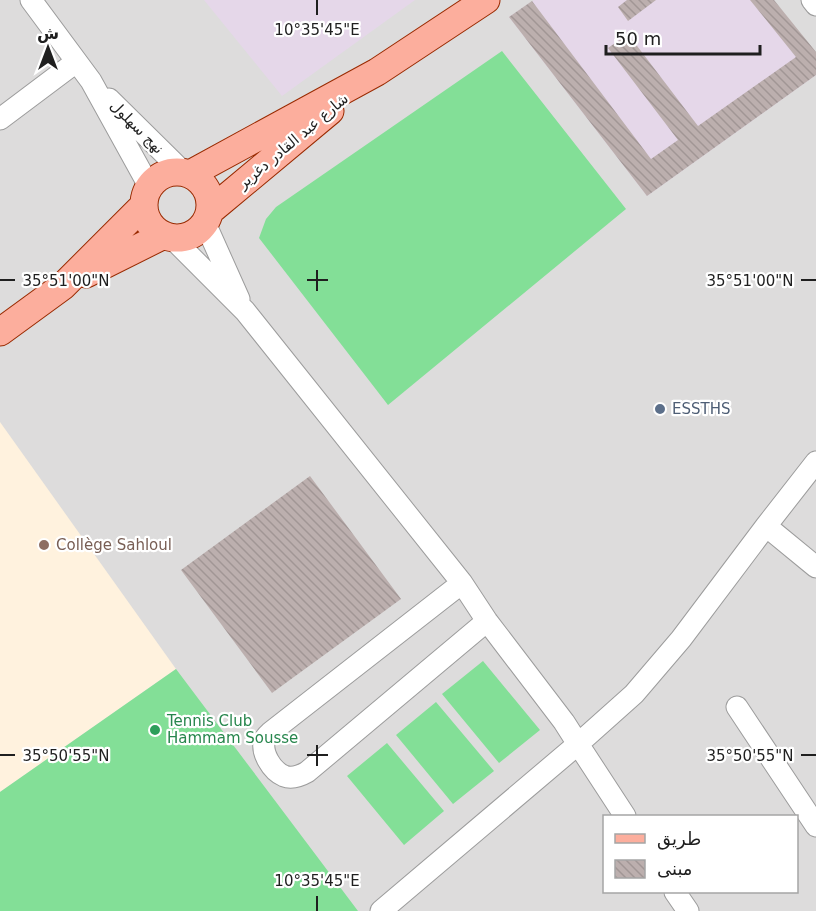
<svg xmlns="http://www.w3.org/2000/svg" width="816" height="911" font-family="'DejaVu Sans',Cairo,sans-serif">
	<defs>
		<pattern id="building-back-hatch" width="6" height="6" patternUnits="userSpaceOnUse" patternTransform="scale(1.5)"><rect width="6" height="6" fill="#bcafae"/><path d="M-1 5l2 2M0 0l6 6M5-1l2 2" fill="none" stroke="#a19695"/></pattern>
	</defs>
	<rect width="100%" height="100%" fill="#f0e8e5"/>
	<path fill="#dddcdc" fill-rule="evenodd" d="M 0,0 L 816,0 L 816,911 L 0,911 ZM 604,816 L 796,816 L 796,892 L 604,892 Z"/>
	<path fill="#e5d7e9" d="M 204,0 L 415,0 L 282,96 Z
		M 534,0 L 774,0 L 816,75 L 647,196 L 509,17 Z"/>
	<path fill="#fff2de" d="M 0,422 L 176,669 L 0,792 Z"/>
	<path fill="#83df97" d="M 502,51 L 626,209 L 388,405 L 259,238 L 266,219 L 276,207 Z
		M 483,661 L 540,730 L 499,763 L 442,694 Z
		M 176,669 L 358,911 L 0,911 L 0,792 Z
		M 436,702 L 494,771 L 453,804 L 396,735 Z
		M 387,743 L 444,811 L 404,845 L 347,776 Z"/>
	<path fill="url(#building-back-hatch)" d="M 627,0 L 656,0 L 628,21 L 618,7 Z
		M 750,0 L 774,0 L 816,52 L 816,75 L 647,196 L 509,17 L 532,1 L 651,159 L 678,140 L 608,48 L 628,34 L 698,126 L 796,57 Z
		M 310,476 L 401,599 L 272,693 L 181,570 Z"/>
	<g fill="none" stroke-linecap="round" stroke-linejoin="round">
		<defs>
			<path id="minor" d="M 31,0 L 91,81 L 149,186
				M 812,0 L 816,5
				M 109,99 L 183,172
				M 0,119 L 76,62
				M 205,223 L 239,299
				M 171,237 L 245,311 L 462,583 L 487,621 L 564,722 L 578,744 L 381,911
				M 766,526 L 816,567
				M 462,583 L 271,732 C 269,734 266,736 265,739 C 260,752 272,771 284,776 C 292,779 300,776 307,772 L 487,621
				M 737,707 L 816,826
				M 625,816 L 578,744 L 634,694 L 681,639 L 766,526 L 816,462
				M 675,892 L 688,911"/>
			<path id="major" d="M144 205a33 33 0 1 1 66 0a33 33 0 1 1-66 0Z
				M 190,174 L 377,72 L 486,0
				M 210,211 L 330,111
				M 86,274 L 164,235
				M 0,332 L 63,286 L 144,205"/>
		</defs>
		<use href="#minor" stroke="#9c9c9c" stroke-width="23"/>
		<use href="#major" stroke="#992a00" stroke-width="29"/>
		<use href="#minor" stroke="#fff" stroke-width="21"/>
		<use href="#major" stroke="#fcae9d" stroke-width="27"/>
	</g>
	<path fill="none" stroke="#1f1f1f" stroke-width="2" d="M 317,0 L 317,15M 317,270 L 317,291M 0,280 L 15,280M 307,280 L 328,280M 801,280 L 816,280M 317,745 L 317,766M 0,755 L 15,755M 307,755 L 328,755M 801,755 L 816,755M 317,896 L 317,911"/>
	<circle fill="#5c6f8a" stroke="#fff" stroke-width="2" cx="660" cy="409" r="6"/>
	<circle fill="#8d6e63" stroke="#fff" stroke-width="2" cx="44" cy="545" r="6"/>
	<circle fill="#2e9e5b" stroke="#fff" stroke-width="2" cx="155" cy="730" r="6"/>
	<g text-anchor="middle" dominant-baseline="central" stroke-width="4.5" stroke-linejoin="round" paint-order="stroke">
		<g font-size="15" fill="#1f1f1f" stroke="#fff">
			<text transform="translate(137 127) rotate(45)">نهج سهلول</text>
			<text transform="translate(293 141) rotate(-40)">شارع عبد القادر دغرير</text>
		</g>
		<g font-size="15" fill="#4e5e75" stroke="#fff" text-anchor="start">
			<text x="672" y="409">ESSTHS</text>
		</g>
		<g font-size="15" fill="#785e54" stroke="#fff" text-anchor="start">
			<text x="56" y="545">Collège Sahloul</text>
		</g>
		<g font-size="15" fill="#27864d" stroke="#fff" text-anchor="start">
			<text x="167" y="721">Tennis Club<tspan x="167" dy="17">Hammam Sousse</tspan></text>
		</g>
	</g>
	<g font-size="15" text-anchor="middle" fill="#1f1f1f" stroke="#fff" stroke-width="4.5" stroke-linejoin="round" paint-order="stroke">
		<text x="317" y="35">10°35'45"E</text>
		<text x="66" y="286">35°51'00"N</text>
		<text x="750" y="286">35°51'00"N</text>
		<text x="66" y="761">35°50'55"N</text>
		<text x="750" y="761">35°50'55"N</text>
		<text x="317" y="886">10°35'45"E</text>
	</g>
	<rect x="603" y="815" width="195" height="78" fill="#ffffff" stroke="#a5a5a5" stroke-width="1.5"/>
	<rect x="615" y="834" width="30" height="9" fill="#fcae9d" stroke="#a5a5a5" stroke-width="1.5"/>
	<text x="657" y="845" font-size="18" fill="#1f1f1f">طريق</text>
	<rect x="615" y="860" width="30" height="18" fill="url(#building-back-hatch)" stroke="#a5a5a5" stroke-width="1.5"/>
	<text x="657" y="875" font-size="18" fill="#1f1f1f">مبنى</text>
	<g transform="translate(48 48)" stroke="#ffffff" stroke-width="4.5" paint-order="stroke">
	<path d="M0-4.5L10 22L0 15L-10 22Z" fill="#1f1f1f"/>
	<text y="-9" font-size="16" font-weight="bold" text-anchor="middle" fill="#1f1f1f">ش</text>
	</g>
	<path d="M606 45v9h154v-9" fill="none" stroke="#1f1f1f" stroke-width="3"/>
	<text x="615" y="45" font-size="18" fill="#1f1f1f" stroke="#ffffff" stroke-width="4.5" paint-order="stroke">50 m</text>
</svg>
